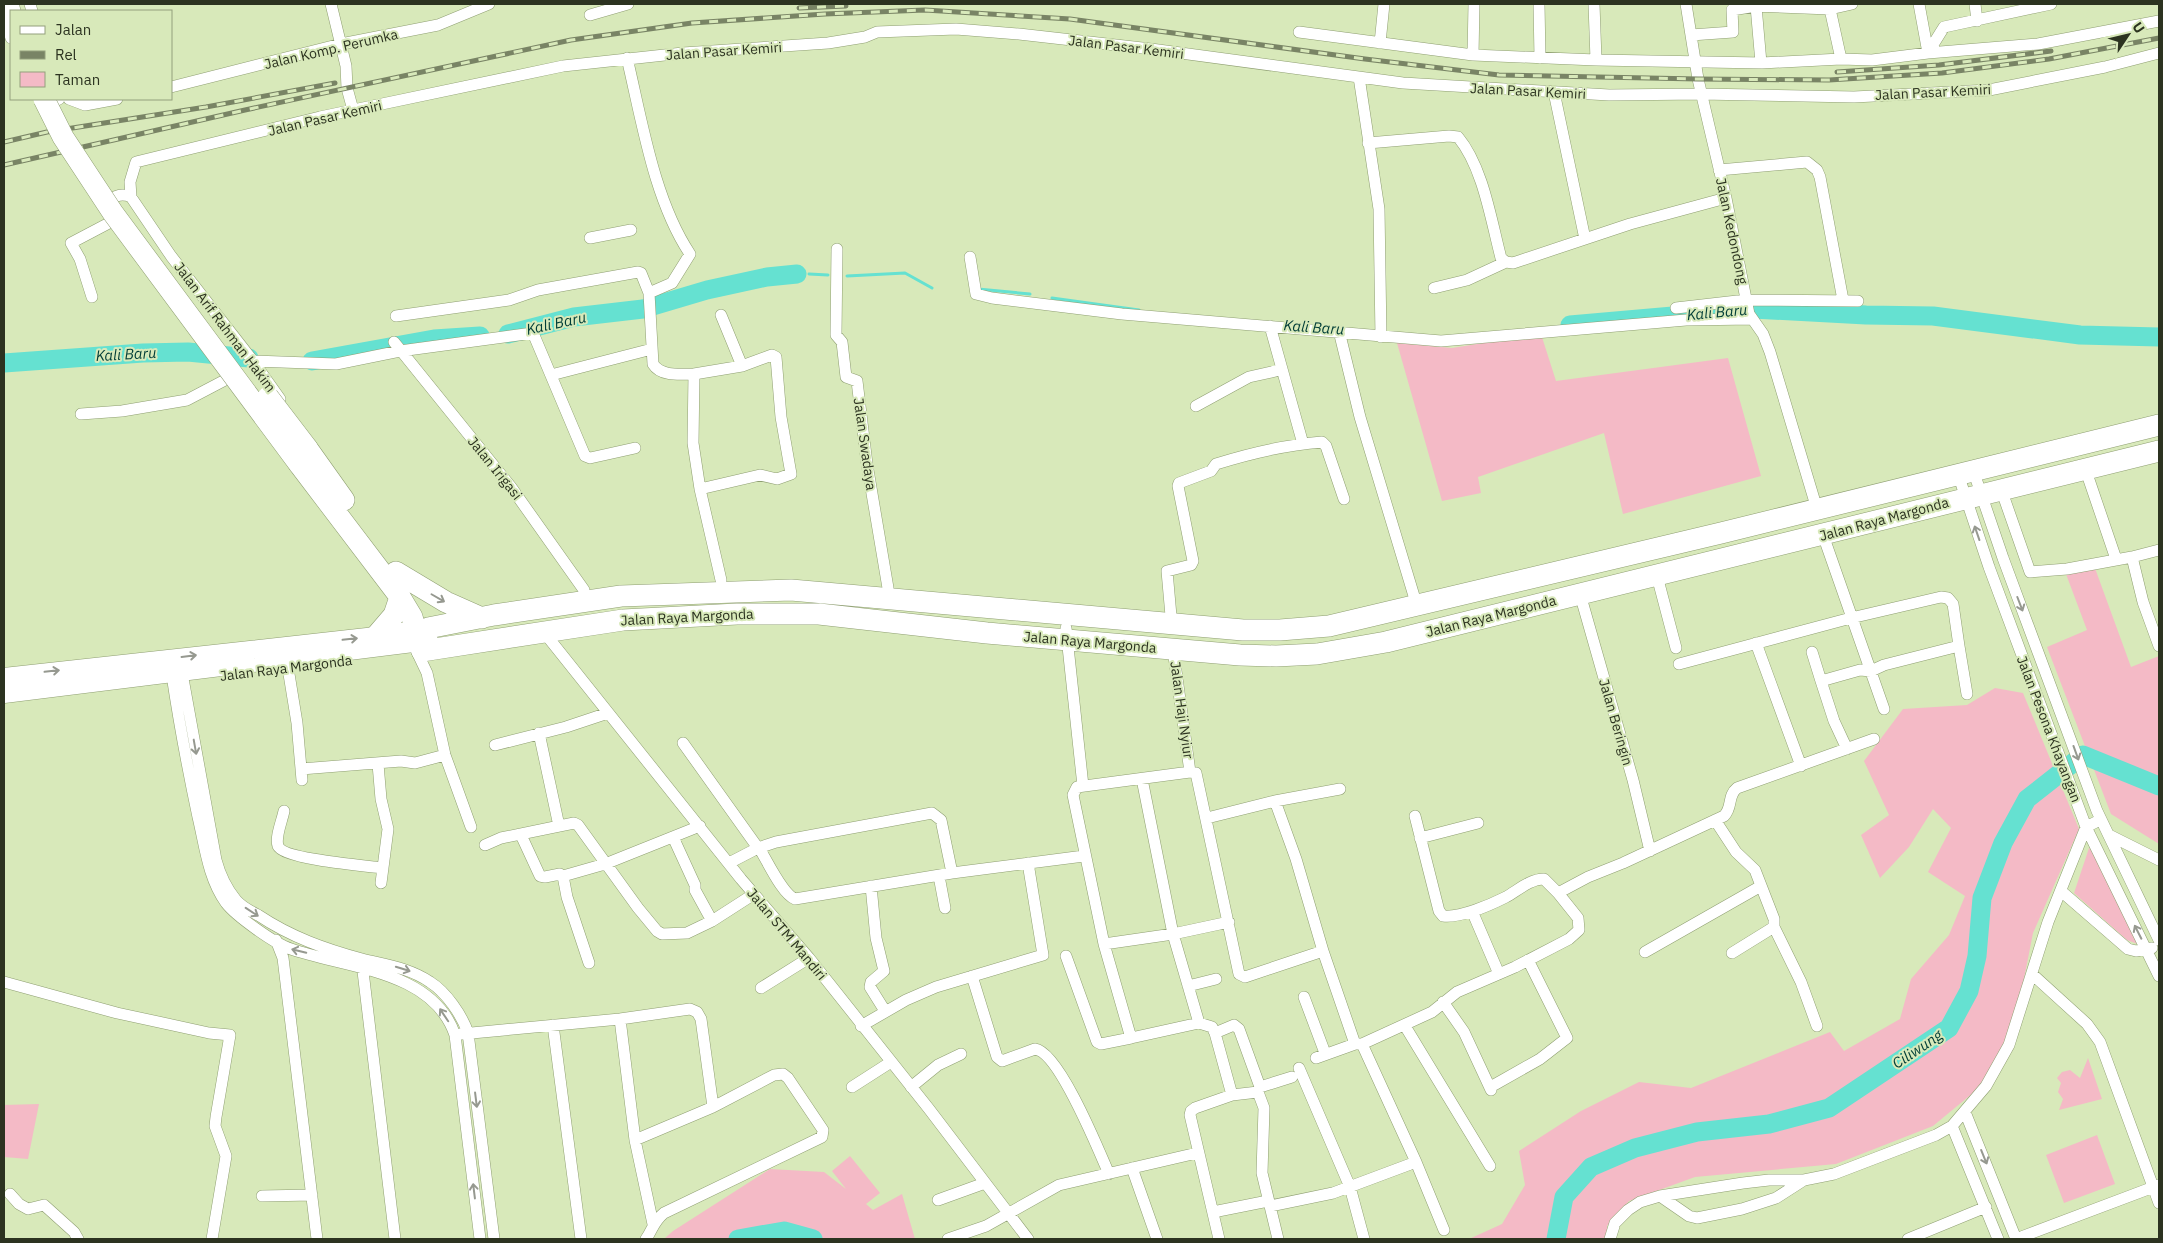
<svg xmlns="http://www.w3.org/2000/svg" width="2163" height="1243" font-family="'IBM Plex Sans',sans-serif">
	<rect width="100%" height="100%" fill="#d8e9ba"/>
	<path fill="#f4bac6" d="M 1541,334 L 1556,381 L 1728,358 L 1761,476 L 1623,514 L 1604,433 L 1478,477 L 1481,493 L 1442,501 L 1397,343 L 1452,348 Z
		M 2092,560 L 2131,667 L 2159,656 L 2159,844 L 2111,814 L 2047,647 L 2087,630 L 2063,566 Z
		M 1995,688 L 2023,693 L 2079,829 L 2033,933 L 2013,1035 L 1985,1083 L 1933,1126 L 1836,1164 L 1695,1177 L 1629,1201 L 1607,1226 L 1608,1239 L 1469,1239 L 1502,1224 L 1525,1185 L 1519,1151 L 1581,1111 L 1639,1082 L 1691,1088 L 1830,1032 L 1844,1051 L 1900,1019 L 1911,979 L 1949,935 L 1965,896 L 1928,872 L 1951,828 L 1933,809 L 1909,847 L 1880,878 L 1861,835 L 1889,815 L 1864,761 L 1903,709 L 1967,705 Z
		M 2089,848 L 2097,854 L 2143,946 L 2127,940 L 2074,893 Z
		M 2088,1058 L 2102,1099 L 2059,1110 L 2063,1099 L 2058,1092 L 2061,1083 L 2057,1078 L 2062,1072 L 2070,1070 L 2080,1078 Z
		M 39,1104 L 28,1159 L 4,1157 L 4,1105 Z
		M 2097,1135 L 2115,1184 L 2064,1203 L 2046,1155 Z
		M 850,1156 L 880,1193 L 866,1204 L 873,1210 L 902,1194 L 915,1239 L 664,1239 L 673,1231 L 770,1169 L 824,1172 L 846,1189 L 832,1171 Z"/>
	<g fill="none" stroke-linecap="round" stroke-linejoin="round">
		<path stroke="#65e1d1" stroke-width="3" d="M 809,274 L 828,275
			M 847,276 L 905,273 L 932,288
			M 978,289 L 1030,294
			M 1052,298 L 1139,310"/>
		<path stroke="#65e1d1" stroke-width="19" d="M 1570,325 L 1753,309 L 1866,315 L 1933,316 L 2080,335 L 2159,337
			M 508,334 L 574,317 L 643,309 L 707,290 L 767,277 L 797,274
			M 312,361 L 434,339 L 480,336
			M 4,363 L 143,353 L 188,352 L 249,358
			M 738,1239 L 784,1231 L 813,1239
			M 1556,1239 L 1564,1197 L 1591,1167 L 1635,1148 L 1697,1132 L 1769,1124 L 1829,1108 L 1949,1028 L 1969,991 L 1977,956 L 1982,898 L 2003,843 L 2027,799 L 2083,755 L 2159,786"/>
		<defs>
			<path id="street" d="M 30,4 L 32,11
				M 331,4 L 346,66 L 347,88 L 353,110
				M 1539,4 L 1540,58
				M 1594,4 L 1596,60
				M 1686,4 L 1698,79 L 1726,198 L 1749,314 L 1763,334 L 1770,352 L 1817,509
				M 1919,4 L 1928,53
				M 1975,4 L 1977,21
				M 1756,6 L 1761,63
				M 1830,9 L 1841,59
				M 590,15 L 628,4
				M 4,17 L 11,38
				M 1299,32 L 1473,55 L 1596,60 L 1762,63 L 1841,59 L 1872,60 L 1928,53 L 2038,44 L 2159,21
				M 1691,35 L 1733,32 L 1732,10 L 1756,6 L 1830,9 L 1852,4
				M 1380,43 L 1384,4
				M 1932,52 L 1934,43 L 1944,27 L 2051,4
				M 1473,55 L 1474,4
				M 627,58 C 642,121 654,200 690,254 L 672,283 L 649,293 L 653,364 C 661,377 681,374 694,374 L 693,443 L 700,489 L 721,580
				M 1359,77 L 1379,209 L 1381,337
				M 171,87 L 341,44 L 438,25 L 489,4
				M 1554,92 L 1585,239
				M 69,99 L 85,105 L 117,99
				M 43,103 L 49,104 L 59,99
				M 1368,143 L 1449,136 L 1458,137 C 1483,167 1491,220 1501,258 L 1506,262 L 1513,263 L 1630,224 L 1726,198
				M 1719,170 L 1807,162 L 1817,170 L 1820,177 L 1843,300
				M 131,197 L 130,182 L 136,162 L 320,117 L 563,66 L 683,53 L 828,43 L 865,37 L 877,32 L 956,29 L 1019,34 L 1151,49 L 1403,83 L 1609,95 L 1701,94 L 1854,97 L 1989,90 L 2105,67 L 2159,53
				M 105,208 C 110,197 120,192 131,197 L 171,256 L 253,361 L 280,399
				M 590,238 L 631,230
				M 837,249 L 836,335 L 842,342 L 846,377 L 857,381 L 867,464 L 888,588
				M 970,257 L 976,294 L 992,298 L 1122,314 L 1441,341 L 1686,320 L 1752,319
				M 1434,288 L 1467,280 L 1506,262
				M 92,297 L 80,259 L 71,243 L 109,223
				M 1676,308 L 1746,300 L 1858,301
				M 721,315 L 742,366
				M 396,316 L 509,300 L 538,290 L 638,272 L 641,273 L 649,293
				M 1270,326 L 1303,444
				M 1339,331 L 1360,417 L 1417,606
				M 394,342 L 511,487 L 584,590
				M 253,361 L 336,364 L 400,351 L 533,333 L 585,456 L 590,458 L 635,448
				M 694,374 L 742,366 L 772,355 L 776,357 L 781,417 L 791,474 L 777,479 L 760,475 L 700,489
				M 551,375 L 652,349
				M 1196,406 L 1249,377 L 1280,370
				M 81,414 L 122,411 L 187,400 L 227,379
				M 2085,468 L 2116,559
				M 1973,470 L 2003,558 L 2097,811 L 2159,940
				M 1958,474 L 1989,567 L 2086,827 L 2159,976
				M 2001,489 L 2030,572 L 2067,569 L 2132,557 L 2143,602 L 2159,646
				M 1823,535 L 1884,709
				M 2132,557 L 2159,550
				M 1657,576 L 1676,648
				M 1580,594 L 1633,780 L 1650,851
				M 1171,616 L 1167,571 L 1191,565 L 1193,561 L 1178,486 L 1179,483 L 1211,471 L 1216,464 C 1251,453 1285,445 1322,442 L 1326,446 L 1344,499
				M 1066,628 L 1083,786
				M 543,631 L 741,879 L 809,958 L 929,1109 L 1028,1239
				M 1756,643 L 1801,766
				M 1173,649 L 1190,772
				M 417,652 L 427,673 L 445,755 L 471,827
				M 1812,652 L 1821,681
				M 1679,664 L 1851,618 L 1941,597 L 1948,598 L 1953,604 L 1959,646
				M 288,668 L 297,723 L 302,780
				M 182,673 L 216,860 C 220,875 226,888 236,900 C 242,907 250,911 258,915 C 291,937 325,949 362,959 C 386,965 410,968 430,982 C 446,992 462,1015 468,1033 L 494,1239
				M 172,675 C 179,722 188,770 198,817 C 205,846 208,878 226,903 C 236,916 275,944 291,949 C 346,968 433,970 455,1035 L 480,1239
				M 539,733 L 559,826
				M 683,743 L 758,848
				M 495,745 L 566,727 L 608,713
				M 1847,749 L 1834,721 L 1821,681 L 1860,670 L 1871,671 L 1884,665 L 1959,646 L 1967,694
				M 378,764 L 381,799 L 388,829 L 381,883
				M 301,769 L 401,761 L 415,763 L 445,755
				M 1142,779 L 1173,934 L 1199,1023
				M 1275,801 L 1296,859 L 1323,951
				M 284,811 C 282,821 275,837 278,846 C 283,859 367,866 383,868
				M 1207,818 L 1275,801 L 1340,789
				M 1715,820 L 1736,852 L 1755,870 L 1774,919 L 1774,927 L 1801,982 L 1817,1026
				M 521,835 L 540,876 L 545,877 L 560,874 L 563,876 L 567,897 L 589,963
				M 2109,835 L 2159,860
				M 673,837 L 695,885 L 695,890 L 712,921
				M 1420,838 L 1478,823
				M 485,845 L 501,838 L 574,823 L 578,825 L 638,908 L 657,931 L 662,934 L 687,933 L 712,921 L 754,894
				M 759,848 C 767,860 782,894 795,899 L 952,873 L 1084,856
				M 729,863 L 758,848 L 776,842 L 932,813 L 941,820 L 952,873
				M 563,876 L 605,864 L 700,826
				M 939,876 L 945,908
				M 871,886 L 876,938 L 884,971 L 871,982 L 870,987 L 885,1011
				M 2061,891 L 2128,949 L 2136,951 L 2152,948
				M 1558,893 L 1588,877 L 1623,863 L 1724,816 C 1733,807 1727,796 1737,788 L 1874,739
				M 1472,911 L 1499,974
				M 276,940 L 283,958 L 317,1239
				M 1104,944 L 1173,934 L 1229,922
				M 1645,952 L 1761,886
				M 1732,953 L 1774,927
				M 1066,956 L 1097,1042 L 1101,1044 L 1131,1038
				M 362,963 L 395,1239
				M 2032,974 L 2087,1024 L 2100,1042 L 2159,1203
				M 972,976 L 997,1057 L 1002,1061 L 1035,1049 C 1059,1052 1099,1151 1109,1174
				M 4,982 L 117,1013 L 209,1033 L 230,1035 L 216,1117 L 215,1126 L 226,1156 L 212,1239
				M 1188,986 L 1216,979
				M 761,988 L 809,958
				M 1304,997 L 1325,1053
				M 1443,1002 L 1464,1032 L 1491,1090
				M 620,1019 L 635,1140 L 653,1224
				M 553,1025 L 581,1239
				M 861,1026 L 906,1000 L 936,987 L 1043,955 L 1028,863
				M 1405,1026 L 1490,1166
				M 1215,1033 L 1234,1025 L 1239,1029 L 1260,1087 L 1292,1077
				M 461,1034 L 620,1019 L 690,1009 L 697,1012 L 701,1019 L 713,1107 L 774,1075 L 783,1074 L 788,1078 L 823,1130 L 822,1137 L 664,1213 C 653,1222 653,1229 646,1239
				M 1362,1044 L 1416,1162 L 1444,1230
				M 1316,1058 L 1355,1044 L 1362,1044 L 1432,1012 L 1457,992 L 1515,967 L 1569,939 L 1579,930 L 1578,918 L 1558,893 L 1544,879 C 1530,879 1517,891 1506,897 C 1490,905 1460,918 1443,916 L 1439,911 L 1415,816
				M 1299,1068 L 1350,1187 L 1364,1239
				M 1494,1085 L 1540,1059 L 1567,1038 L 1528,960
				M 852,1087 L 891,1062
				M 911,1087 L 938,1065 L 961,1054
				M 1232,1095 L 1215,1033 L 1212,1027 L 1199,1023 L 1131,1038 L 1104,944 L 1073,795 L 1077,787 L 1190,772 L 1196,773 L 1239,974 L 1245,977 L 1323,951 L 1355,1044
				M 1965,1112 L 2016,1239 L 2159,1185
				M 1952,1126 L 1998,1239
				M 635,1140 L 713,1107
				M 1132,1168 L 1157,1239
				M 10,1194 L 19,1204 L 28,1209 L 44,1205 L 74,1232 L 78,1239
				M 262,1196 L 312,1195
				M 1660,1196 L 1689,1216 L 1697,1218 L 1742,1209 L 1776,1198 L 1804,1180
				M 938,1200 L 985,1183
				M 1270,1206 L 1333,1193 L 1416,1162
				M 1213,1212 L 1268,1201
				M 948,1239 L 986,1226 L 1059,1185 L 1197,1153
				M 1219,1239 L 1190,1115 L 1191,1111 L 1195,1108 L 1232,1095 L 1258,1092 L 1264,1108 L 1262,1173 L 1278,1239
				M 1610,1239 L 1615,1223 L 1628,1210 L 1640,1202 L 1660,1196 L 1743,1183 L 1769,1180 L 1804,1180 L 1834,1174 L 1936,1135 L 1952,1126 L 1986,1086 L 2009,1045 L 2048,922 L 2086,827 L 2100,820
				M 1908,1239 L 1986,1207"/>
			<path id="primary" d="M 4,677 L 376,636 L 427,628
				M 4,694 L 429,641"/>
			<path id="highway" d="M 8,4 L 11,15
				M 307,448 L 344,500
				M 299,464 L 400,597 L 412,617 L 422,651 L 623,620 L 737,614 L 819,614 L 987,633 L 1240,655 L 1276,656 L 1317,654 L 1386,642 L 2159,451
				M 396,572 L 446,602 L 482,618
				M 428,628 L 494,615 L 621,596 L 791,590 L 1243,630 L 1280,630 L 1329,626 L 1721,533 L 2159,425
				M 376,636 L 394,615 L 400,597"/>
		</defs>
		<use href="#street" stroke="#8f9f72" stroke-width="12"/>
		<use href="#primary" stroke="#8f9f72" stroke-width="19"/>
		<use href="#highway" stroke="#8f9f72" stroke-width="22"/>
		<use href="#street" stroke="#fff" stroke-width="11"/>
		<use href="#primary" stroke="#fff" stroke-width="18"/>
		<use href="#highway" stroke="#fff" stroke-width="21"/>
		<defs>
			<path id="rail" d="M 799,8 L 846,6
				M 1837,72 L 1939,65 L 2051,51
				M 4,142 L 47,132 L 206,107 L 335,83
				M 4,165 L 245,110 L 571,40 L 692,23 L 825,14 L 925,10 L 1070,19 L 1365,59 L 1499,75 L 1698,79 L 1829,80 L 1942,73 L 2049,59 L 2159,38"/>
		</defs>
		<use href="#rail" stroke="#798465" stroke-width="5"/>
		<use href="#rail" stroke="#d8e9ba" stroke-width="3" stroke-dasharray="9" stroke-linecap="butt"/>
		<defs>
			<path id="highway-bridge" d="M 44,99 L 63,137 L 113,213 L 299,464
				M 268,397 L 307,448"/>
		</defs>
		<use href="#highway-bridge" stroke="#8f9f72" stroke-width="22" stroke-linecap="butt"/>
		<use href="#highway-bridge" stroke="#fff" stroke-width="21"/>
	</g>
	<defs><path id="oneway-shaft" d="M-6 0H5M1.5-3L5.5 0L1.5 3" fill="none" stroke-width="1.6" stroke-linecap="round" stroke-linejoin="round" transform="scale(1.25)"/></defs>
	<g stroke="#969990">
		<use href="#oneway-shaft" transform="translate(1977 533) rotate(-109)"/>
		<use href="#oneway-shaft" transform="translate(438 598) rotate(30)"/>
		<use href="#oneway-shaft" transform="translate(2020 604) rotate(69)"/>
		<use href="#oneway-shaft" transform="translate(350 639) rotate(-6)"/>
		<use href="#oneway-shaft" transform="translate(189 656) rotate(-7)"/>
		<use href="#oneway-shaft" transform="translate(52 671) rotate(-6)"/>
		<use href="#oneway-shaft" transform="translate(195 747) rotate(80)"/>
		<use href="#oneway-shaft" transform="translate(2076 753) rotate(70)"/>
		<use href="#oneway-shaft" transform="translate(252 912) rotate(33)"/>
		<use href="#oneway-shaft" transform="translate(2138 932) rotate(-117)"/>
		<use href="#oneway-shaft" transform="translate(299 951) rotate(-166)"/>
		<use href="#oneway-shaft" transform="translate(403 969) rotate(17)"/>
		<use href="#oneway-shaft" transform="translate(444 1015) rotate(-124)"/>
		<use href="#oneway-shaft" transform="translate(476 1100) rotate(83)"/>
		<use href="#oneway-shaft" transform="translate(1984 1157) rotate(68)"/>
		<use href="#oneway-shaft" transform="translate(474 1191) rotate(-97)"/>
	</g>
	<g text-anchor="middle" dominant-baseline="central" stroke-width="4" stroke-linejoin="round" paint-order="stroke">
		<g font-size="14" fill="#2c3320" stroke="#d8e9ba">
			<text transform="translate(1126 47) rotate(7)">Jalan Pasar Kemiri</text>
			<text transform="translate(331 49) rotate(-13)">Jalan Komp. Perumka</text>
			<text transform="translate(724 51) rotate(-4)">Jalan Pasar Kemiri</text>
			<text transform="translate(1528 91) rotate(3)">Jalan Pasar Kemiri</text>
			<text transform="translate(1933 92) rotate(-3)">Jalan Pasar Kemiri</text>
			<text transform="translate(325 118) rotate(-13)">Jalan Pasar Kemiri</text>
			<text transform="translate(1732 231) rotate(78)">Jalan Kedondong</text>
			<text transform="translate(225 327) rotate(53)">Jalan Arif Rahman Hakim</text>
			<text transform="translate(865 444) rotate(82)">Jalan Swadaya</text>
			<text transform="translate(495 468) rotate(51)">Jalan Irigasi</text>
			<text transform="translate(1884 519) rotate(-15)">Jalan Raya Margonda</text>
			<text transform="translate(1491 616) rotate(-14)">Jalan Raya Margonda</text>
			<text transform="translate(687 617) rotate(-3)">Jalan Raya Margonda</text>
			<text transform="translate(1090 642) rotate(5)">Jalan Raya Margonda</text>
			<text transform="translate(286 668) rotate(-7)">Jalan Raya Margonda</text>
			<text transform="translate(1182 710) rotate(82)">Jalan Haji Nyiur</text>
			<text transform="translate(1616 722) rotate(74)">Jalan Beringin</text>
			<text transform="translate(2049 729) rotate(69)">Jalan Pesona Khayangan</text>
			<text transform="translate(787 934) rotate(50)">Jalan STM Mandiri</text>
		</g>
		<g font-size="15" font-style="italic" fill="#003d37" stroke="#d8e9ba">
			<text transform="translate(1717 312) rotate(-5)">Kali Baru</text>
			<text transform="translate(556 323) rotate(-12)">Kali Baru</text>
			<text transform="translate(1314 327) rotate(4)">Kali Baru</text>
			<text transform="translate(126 354) rotate(-3)">Kali Baru</text>
			<text transform="translate(1917 1049) rotate(-34)">Ciliwung</text>
		</g>
	</g>
	<rect width="2163" height="1243" fill="none" stroke="#2c3320" stroke-width="10"/>
	<rect x="10" y="10" width="162" height="90" fill="#d8e9ba" stroke="#93a07c"/>
	<rect x="20" y="26" width="25" height="8" fill="#ffffff" stroke="#93a07c"/>
	<text x="55" y="35" font-size="15" fill="#2c3320">Jalan</text>
	<rect x="20" y="51" width="25" height="8" fill="#798465" stroke="#93a07c"/>
	<text x="55" y="60" font-size="15" fill="#2c3320">Rel</text>
	<rect x="20" y="72" width="25" height="15" fill="#f4bac6" stroke="#93a07c"/>
	<text x="55" y="85" font-size="15" fill="#2c3320">Taman</text>
	<g transform="translate(2128 35) rotate(55)" stroke="#d8e9ba" stroke-width="4" paint-order="stroke">
	<path d="M0-4L9 19L0 12L-9 19Z" fill="#2c3320"/>
	<text y="-8" font-size="14" font-weight="bold" text-anchor="middle" fill="#2c3320">U</text>
	</g>
</svg>
